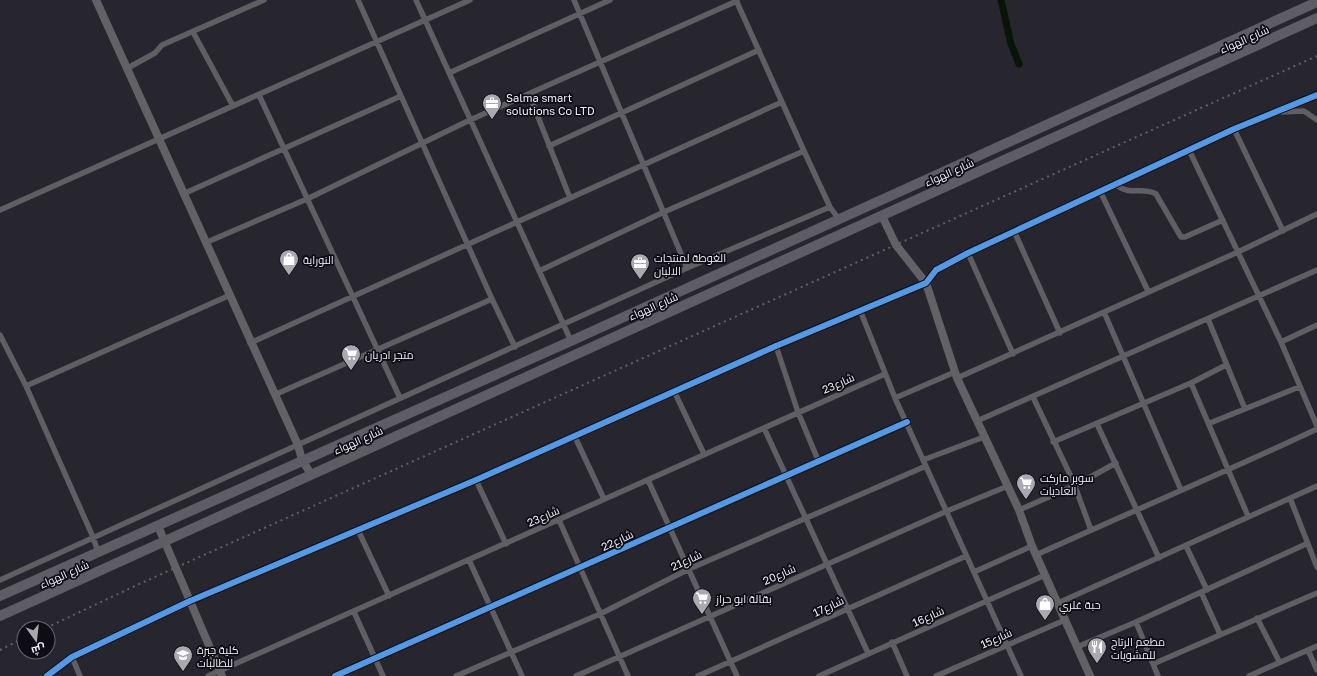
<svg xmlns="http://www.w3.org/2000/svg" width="1317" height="676" font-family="'Golos Text',Cairo,sans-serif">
	<rect width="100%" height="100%" fill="#27262e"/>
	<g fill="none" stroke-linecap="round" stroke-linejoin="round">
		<path stroke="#061504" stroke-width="7" d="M 1001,0 L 1011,44 L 1019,64"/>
		<path stroke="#5f5e63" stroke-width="5.5" d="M 358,0 L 492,299 L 515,347
			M 416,0 L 571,341
			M 574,0 L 687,268
			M 736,0 L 804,151 L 830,207 L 838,218
			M 193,32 L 233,106
			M 126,69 L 155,53 L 162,45 L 264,0
			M 449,73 L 610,0
			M 529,94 L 570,198
			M 259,95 L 400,398
			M 1282,112 L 1304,111 L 1317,120
			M 1234,129 L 1283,231
			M 549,146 L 759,50
			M 1189,150 L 1281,342 L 1317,426
			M 1115,184 C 1130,197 1142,186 1156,194 L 1181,237 L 1185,237 L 1223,220
			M 1100,191 L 1148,291
			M 183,194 L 401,96
			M 0,210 L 470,0
			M 1014,231 L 1060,333
			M 205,243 L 307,199 L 470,120 L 737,1
			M 968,253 L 1013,354
			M 539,271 L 664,212 L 804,151
			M 860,310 L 895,398 L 1021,676
			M 1104,312 L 1181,490
			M 1208,319 L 1245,409
			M 0,335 L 26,386 L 93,537 L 98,552
			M 1281,342 L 1317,325
			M 250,343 L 782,102
			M 776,346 L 798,412 L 818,460
			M 957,378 L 1238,252 L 1317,214
			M 1191,383 L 1248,516
			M 26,386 L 228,296
			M 674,391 L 704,454
			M 274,395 L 492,299
			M 1033,397 L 1073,481 L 1091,530
			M 895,398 L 955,372
			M 977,421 L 1317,270
			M 1210,423 L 1299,387
			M 1097,424 L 1159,558
			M 764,428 L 868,653
			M 575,437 L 604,499
			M 1053,442 L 1191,383 L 1226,365
			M 923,460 L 984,437
			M 476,480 L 506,544
			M 648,480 L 737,676
			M 1290,498 L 1317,567
			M 1019,510 L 1076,485 L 1116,463
			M 559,520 L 628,676
			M 358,530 L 389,596
			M 1186,546 L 1207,590
			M 1036,555 C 1130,512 1224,473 1317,429
			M 469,560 L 522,676
			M 974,572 L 1032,546
			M 0,580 L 687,268 L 830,207
			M 1201,592 L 1220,634
			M 1058,603 L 1317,486
			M 354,612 L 383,676
			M 1257,618 L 1279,661
			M 1136,622 L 1158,676
			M 892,642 L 907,676
			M 1077,647 L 1136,622 L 1306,544
			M 1308,650 L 1317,670
			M 72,657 L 80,676
			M 1153,664 L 1317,593
			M 47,676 L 72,657 L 190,601 L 476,480 L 776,346 L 926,283 L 936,270 L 968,253 L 1234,129 L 1317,95
			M 208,676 L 885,374
			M 335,676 L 907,422
			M 456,676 L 600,614 L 689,569 L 926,466
			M 576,676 L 947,511 L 1008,486
			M 698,676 L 966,556
			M 819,676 L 1045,575
			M 936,676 L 1065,620
			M 1249,676 L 1317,646"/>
		<path stroke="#626266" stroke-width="8" d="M 96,0 L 298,445 L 302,460 L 311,474
			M 882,216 L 896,245 L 926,283 L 957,378 L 1019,510 L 1032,546 L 1090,676
			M 158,526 L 222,676"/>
		<path stroke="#5e5d64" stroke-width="10" d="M 0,596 L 571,341 L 1317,2
			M 0,616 L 1317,18"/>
		<path stroke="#626165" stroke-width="2" stroke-dasharray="2 4" stroke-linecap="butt" d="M 46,628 L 137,585 L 1317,56
			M 0,650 L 24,638"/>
		<defs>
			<path id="cycleway" d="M 47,676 L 72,657 L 190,601 L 476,480 L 776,346 L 926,283 L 936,270 L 968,253 L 1234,129 L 1317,95
				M 335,676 L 907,422"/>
		</defs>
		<use href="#cycleway" stroke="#0e0d13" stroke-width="8"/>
		<use href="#cycleway" stroke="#5399e6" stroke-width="6"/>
	</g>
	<defs>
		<symbol id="office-pin" viewBox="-11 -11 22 30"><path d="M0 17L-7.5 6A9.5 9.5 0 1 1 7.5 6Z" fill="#aaa9b3" stroke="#0e0d13"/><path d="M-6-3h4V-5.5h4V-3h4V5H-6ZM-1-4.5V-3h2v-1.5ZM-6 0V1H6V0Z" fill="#fff"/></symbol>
		<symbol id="shop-pin" viewBox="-11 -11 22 30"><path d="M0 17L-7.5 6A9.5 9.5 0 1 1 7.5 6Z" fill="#aaa9b3" stroke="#0e0d13"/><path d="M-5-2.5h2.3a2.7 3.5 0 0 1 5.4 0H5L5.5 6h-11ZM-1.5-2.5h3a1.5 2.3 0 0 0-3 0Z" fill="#fff"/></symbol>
		<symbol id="supermarket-pin" viewBox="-11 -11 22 30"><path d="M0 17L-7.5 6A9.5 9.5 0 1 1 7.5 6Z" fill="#aaa9b3" stroke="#0e0d13"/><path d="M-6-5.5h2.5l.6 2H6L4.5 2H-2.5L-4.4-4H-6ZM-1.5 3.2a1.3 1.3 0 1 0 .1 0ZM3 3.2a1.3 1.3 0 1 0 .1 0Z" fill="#fff"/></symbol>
		<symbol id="restaurant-pin" viewBox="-11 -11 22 30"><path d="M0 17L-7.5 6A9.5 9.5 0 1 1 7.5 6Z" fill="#aaa9b3" stroke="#0e0d13"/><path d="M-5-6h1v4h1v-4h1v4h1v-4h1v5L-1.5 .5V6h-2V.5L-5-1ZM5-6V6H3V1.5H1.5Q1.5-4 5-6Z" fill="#fff"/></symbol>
		<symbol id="university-pin" viewBox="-11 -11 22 30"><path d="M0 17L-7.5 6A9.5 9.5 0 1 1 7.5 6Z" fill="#aaa9b3" stroke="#0e0d13"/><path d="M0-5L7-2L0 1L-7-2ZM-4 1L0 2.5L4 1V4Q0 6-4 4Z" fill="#fff"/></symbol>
	</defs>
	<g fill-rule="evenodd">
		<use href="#office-pin" x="481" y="92" width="22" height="30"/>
		<use href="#shop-pin" x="278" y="248" width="22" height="30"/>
		<use href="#office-pin" x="629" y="252" width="22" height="30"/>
		<use href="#supermarket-pin" x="340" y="343" width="22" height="30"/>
		<use href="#supermarket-pin" x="1015" y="472" width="22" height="30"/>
		<use href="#supermarket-pin" x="691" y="587" width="22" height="30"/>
		<use href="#shop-pin" x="1034" y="593" width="22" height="30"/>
		<use href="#restaurant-pin" x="1086" y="636" width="22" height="30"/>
		<use href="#university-pin" x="172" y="644" width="22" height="30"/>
	</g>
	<g text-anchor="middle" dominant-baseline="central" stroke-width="3.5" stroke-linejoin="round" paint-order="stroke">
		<g font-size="11" fill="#f1effa" stroke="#0e0d13">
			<text transform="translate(1244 39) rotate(-24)">شارع الهواء</text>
			<text transform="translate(949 172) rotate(-24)">شارع الهواء</text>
			<text transform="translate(653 306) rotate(-24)">شارع الهواء</text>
			<text transform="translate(838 383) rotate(-24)">شارع23</text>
			<text transform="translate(358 440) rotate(-24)">شارع الهواء</text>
			<text transform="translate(543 516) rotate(-24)">شارع23</text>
			<text transform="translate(617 540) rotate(-25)">شارع22</text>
			<text transform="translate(686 560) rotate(-25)">شارع21</text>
			<text transform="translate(64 574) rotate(-24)">شارع الهواء</text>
			<text transform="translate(779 574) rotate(-24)">شارع20</text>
			<text transform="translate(828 606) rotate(-25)">شارع17</text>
			<text transform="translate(928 616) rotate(-24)">شارع16</text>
			<text transform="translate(996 638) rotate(-24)">شارع15</text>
		</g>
		<g font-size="11" fill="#f1effa" stroke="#0e0d13" text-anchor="start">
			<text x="506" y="97">Salma smart<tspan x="506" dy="13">solutions Co LTD</tspan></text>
			<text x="654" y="257">الغوطة لمنتجات<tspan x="654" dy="13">الالبان</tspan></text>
			<text x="303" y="259">النوراية</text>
			<text x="365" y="354">متجر ادريان</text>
			<text x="1040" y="477">سوبر ماركت<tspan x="1040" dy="13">العاديات</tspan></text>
			<text x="716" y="598">بقالة ابو حراز</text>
			<text x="1059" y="604">حبة غلري</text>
			<text x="1111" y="641">مطعم الرتاج<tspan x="1111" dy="13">للمشويات</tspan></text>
			<text x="197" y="649">كلية جبرة<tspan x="197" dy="13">للطالبات</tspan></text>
		</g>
	</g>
	<g transform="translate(36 640) rotate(165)"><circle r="19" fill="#0e0d13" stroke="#69676f"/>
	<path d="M0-3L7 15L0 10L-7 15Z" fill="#aaa9b3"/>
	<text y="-6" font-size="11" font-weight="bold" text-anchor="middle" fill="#f1effa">ش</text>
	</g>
</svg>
